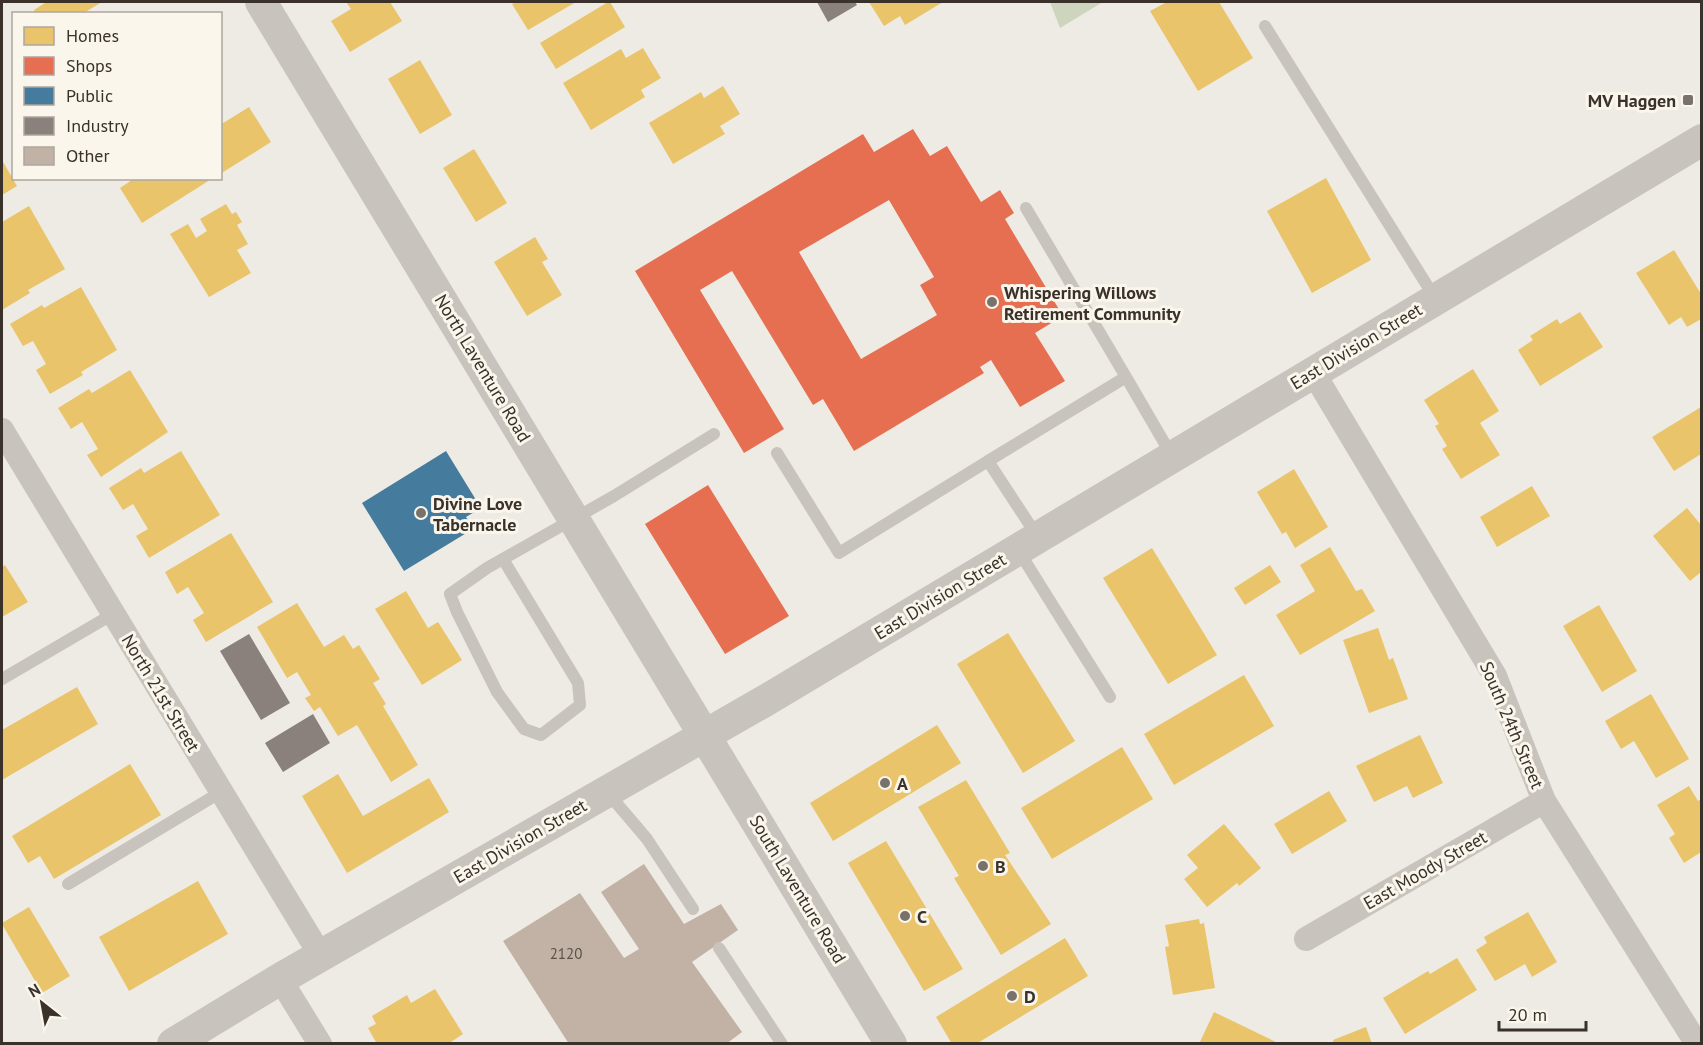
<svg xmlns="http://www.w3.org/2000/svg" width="1703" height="1045" font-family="'PT Sans',sans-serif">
	<rect width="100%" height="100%" fill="#eeebe4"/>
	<path fill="#cdd5be" d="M 1050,2 L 1103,2 L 1060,28 Z"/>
	<path fill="#e9c46a" d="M 44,2 L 102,2 L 82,14 L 36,14 L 34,10 L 45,3 Z
		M 346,2 L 390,2 L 402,21 L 350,52 L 331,21 L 351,9 Z
		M 517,2 L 576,2 L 528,30 L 512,4 Z
		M 608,2 L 610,2 L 625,27 L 556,69 L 540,43 Z
		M 869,2 L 943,2 L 905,25 L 900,16 L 884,26 Z
		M 1167,2 L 1219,2 L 1253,58 L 1198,91 L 1150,11 Z
		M 643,48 L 661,78 L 641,90 L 645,97 L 591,130 L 563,83 L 621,49 L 626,58 Z
		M 420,60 L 452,115 L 420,134 L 388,79 Z
		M 723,86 L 740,114 L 720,126 L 725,134 L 673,164 L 649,123 L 701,92 L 704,98 Z
		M 249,107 L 271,142 L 220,174 L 220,125 Z
		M 474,149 L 507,203 L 476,222 L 443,168 Z
		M 2,160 L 17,186 L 2,195 Z
		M 135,178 L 213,178 L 142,223 L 120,188 Z
		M 1326,178 L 1371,260 L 1312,293 L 1267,211 Z
		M 226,204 L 232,214 L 236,212 L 242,222 L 237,225 L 248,244 L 237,250 L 251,273 L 209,297 L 170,234 L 188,224 L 196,238 L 207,231 L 200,219 Z
		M 29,206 L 65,269 L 28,290 L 30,293 L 2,310 L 2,222 Z
		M 535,237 L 548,259 L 542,262 L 562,295 L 527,316 L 494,262 Z
		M 1674,250 L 1701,294 L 1701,319 L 1687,327 L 1681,317 L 1669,325 L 1636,273 Z
		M 81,287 L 117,350 L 81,372 L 83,375 L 50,394 L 36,370 L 46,364 L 33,341 L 23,346 L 10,324 L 42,305 L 44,308 Z
		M 1580,312 L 1603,347 L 1540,386 L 1518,350 L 1533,340 L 1530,336 L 1557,319 L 1560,324 Z
		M 1473,369 L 1499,411 L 1480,423 L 1500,455 L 1461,479 L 1442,449 L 1447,446 L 1435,426 L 1439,424 L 1424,400 Z
		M 130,370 L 168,432 L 101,477 L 87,455 L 98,449 L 82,422 L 71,429 L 58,408 L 89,389 L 92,393 Z
		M 1701,407 L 1701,454 L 1674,471 L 1652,437 Z
		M 181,451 L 220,515 L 149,558 L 136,536 L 148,529 L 133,504 L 123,510 L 109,488 L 141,468 L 144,473 Z
		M 1294,469 L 1328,527 L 1295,548 L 1286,532 L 1282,534 L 1257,492 Z
		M 1532,486 L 1550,516 L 1497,547 L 1480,517 Z
		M 1687,508 L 1701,525 L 1701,572 L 1690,581 L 1653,536 Z
		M 231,533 L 273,602 L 206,642 L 193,620 L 204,613 L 188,587 L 177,594 L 165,572 Z
		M 1330,547 L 1356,591 L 1362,589 L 1375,611 L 1300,655 L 1276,615 L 1315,591 L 1300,565 Z
		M 1152,548 L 1217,655 L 1168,684 L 1103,578 Z
		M 5,565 L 28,602 L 2,617 L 2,567 Z
		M 1270,565 L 1281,582 L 1245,605 L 1234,588 Z
		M 406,591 L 428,628 L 438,622 L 462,660 L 422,685 L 375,609 Z
		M 297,603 L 324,647 L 344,635 L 353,649 L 359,645 L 380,679 L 373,683 L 386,704 L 383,706 L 418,765 L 391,782 L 357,725 L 338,736 L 320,707 L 314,711 L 305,698 L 311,695 L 297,672 L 287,678 L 257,627 Z
		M 1599,605 L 1637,671 L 1602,692 L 1563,626 Z
		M 1378,628 L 1389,660 L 1393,658 L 1408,699 L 1369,713 L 1343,640 Z
		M 1008,633 L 1075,741 L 1023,773 L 957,664 Z
		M 1244,675 L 1274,726 L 1174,785 L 1144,734 Z
		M 77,687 L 98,724 L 2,780 L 2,730 Z
		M 1651,694 L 1689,759 L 1656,778 L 1634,741 L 1621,749 L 1605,721 Z
		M 937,725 L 961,763 L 833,841 L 810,803 Z
		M 1420,735 L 1443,783 L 1413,798 L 1407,786 L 1374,802 L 1356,766 Z
		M 1122,747 L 1153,799 L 1052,859 L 1021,808 Z
		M 130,764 L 161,815 L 54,879 L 40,856 L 28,863 L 12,836 Z
		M 338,774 L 363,816 L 429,778 L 449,812 L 347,873 L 302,796 Z
		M 966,780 L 1010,853 L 1005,855 L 1051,924 L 1001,955 L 954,878 L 959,876 L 918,807 Z
		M 1689,786 L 1698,801 L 1701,799 L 1701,852 L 1684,863 L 1669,838 L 1675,834 L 1657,805 Z
		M 1329,791 L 1347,821 L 1292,854 L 1274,824 Z
		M 1224,824 L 1261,868 L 1239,886 L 1237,883 L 1207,907 L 1184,879 L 1198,868 L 1187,855 Z
		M 886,841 L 963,969 L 924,991 L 848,863 Z
		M 198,881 L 228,934 L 129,991 L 99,937 Z
		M 29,907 L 70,976 L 42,993 L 2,924 L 2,923 Z
		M 1528,912 L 1557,962 L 1532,977 L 1525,964 L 1495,981 L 1476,950 L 1487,943 L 1484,937 Z
		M 1199,919 L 1200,924 L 1204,923 L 1215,988 L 1173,995 L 1165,947 L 1169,946 L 1165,925 Z
		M 1065,938 L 1088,976 L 976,1044 L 952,1044 L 936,1017 Z
		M 1457,958 L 1477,990 L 1405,1034 L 1383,998 L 1428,971 L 1430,974 Z
		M 435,989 L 463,1034 L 448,1044 L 377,1044 L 368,1028 L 376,1024 L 372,1016 L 407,995 L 411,1003 Z
		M 1214,1012 L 1280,1044 L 1199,1044 Z
		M 1366,1027 L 1372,1044 L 1334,1044 L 1333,1040 Z"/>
	<path fill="#e76f51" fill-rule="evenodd" d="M 913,129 L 930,156 L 947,146 L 981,202 L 1000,190 L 1014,213 L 1005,219 L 1063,316 L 1035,333 L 1065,381 L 1020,407 L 991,360 L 980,367 L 984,373 L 854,451 L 823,399 L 813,405 L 732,271 L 700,290 L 784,429 L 744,453 L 635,271 L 863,134 L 874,152 ZM 889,200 L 934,277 L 920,285 L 937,315 L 861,359 L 799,252 Z
		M 708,485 L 789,616 L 725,654 L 645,524 Z"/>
	<path fill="#457b9d" d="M 446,451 L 481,508 L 466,517 L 473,529 L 404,571 L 362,503 Z"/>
	<path fill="#8a817c" d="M 817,2 L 855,2 L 857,5 L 828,22 Z
		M 249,634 L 290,703 L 261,720 L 220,651 Z
		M 313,714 L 330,743 L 283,772 L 265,743 Z"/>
	<path fill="#c2b2a5" d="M 644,864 L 684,924 L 721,904 L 738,930 L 692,962 L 742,1032 L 726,1044 L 569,1044 L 503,941 L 580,893 L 624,958 L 639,949 L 601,892 Z"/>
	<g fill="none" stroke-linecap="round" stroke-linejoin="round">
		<path stroke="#c8c3bc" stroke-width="12" d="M 1265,26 L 1435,298
			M 1026,208 L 1126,377
			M 777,453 L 839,553 L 988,461
			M 1037,536 L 988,461 L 1126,377 L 1172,456
			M 1018,550 L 1110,697
			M 503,559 L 578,683 L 580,705 L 541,735 L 524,729 L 497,692 L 457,612 L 450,594 L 487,568 L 614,496 L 714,434
			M 2,679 L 113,614
			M 607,792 L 647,839 L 693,909
			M 68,884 L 221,792
			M 719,948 L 782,1044"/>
		<path stroke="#c8c3bc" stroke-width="24" d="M 1313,372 L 1495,676 L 1544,801 L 1697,1044
			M 2,430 L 321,956
			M 1306,939 L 1544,801
			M 280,979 L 320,1044"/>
		<path stroke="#c8c3bc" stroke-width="32" d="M 261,2 L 891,1044
			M 173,1044 L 280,979 L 763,702 L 1702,140"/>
	</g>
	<g fill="#78726b" stroke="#faf6ec" stroke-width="2">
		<rect x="1682" y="94" width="12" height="12" rx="3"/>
		<circle cx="992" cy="302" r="6"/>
		<circle cx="421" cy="513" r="6"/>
		<circle cx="885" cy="783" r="6"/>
		<circle cx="983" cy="866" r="6"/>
		<circle cx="905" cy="916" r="6"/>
		<circle cx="1012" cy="996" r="6"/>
	</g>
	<g text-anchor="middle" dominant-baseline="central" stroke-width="6" stroke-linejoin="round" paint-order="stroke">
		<g font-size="15" fill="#5b5149">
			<text x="566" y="953">2120</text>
		</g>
		<g font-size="18" font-weight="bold" fill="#39312a" stroke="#faf6ec" text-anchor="start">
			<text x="1676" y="100" text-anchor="end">MV Haggen</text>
			<text x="1004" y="292">Whispering Willows<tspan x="1004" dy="21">Retirement Community</tspan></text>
			<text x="433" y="503">Divine Love<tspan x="433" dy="21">Tabernacle</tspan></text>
			<text x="897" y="783">A</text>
			<text x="995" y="866">B</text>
			<text x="917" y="916">C</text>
			<text x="1024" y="996">D</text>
		</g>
		<g font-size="18" fill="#39312a" stroke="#faf6ec">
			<text transform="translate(1356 346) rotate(-31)">East Division Street</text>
			<text transform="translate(483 368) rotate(59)">North Laventure Road</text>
			<text transform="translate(940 596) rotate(-31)">East Division Street</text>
			<text transform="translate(161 693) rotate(59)">North 21st Street</text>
			<text transform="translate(1512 725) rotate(67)">South 24th Street</text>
			<text transform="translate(520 841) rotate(-30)">East Division Street</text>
			<text transform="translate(1425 870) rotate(-30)">East Moody Street</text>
			<text transform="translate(798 889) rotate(59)">South Laventure Road</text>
		</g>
	</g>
	<rect width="1703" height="1045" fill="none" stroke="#39312a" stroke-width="6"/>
	<rect x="12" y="12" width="210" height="168" fill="#faf6ec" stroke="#ada79e" stroke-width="1.5"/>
	<rect x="24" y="27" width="30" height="18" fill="#e9c46a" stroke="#ada79e" stroke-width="1.5"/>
	<text x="66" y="42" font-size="18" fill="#39312a">Homes</text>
	<rect x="24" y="57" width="30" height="18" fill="#e76f51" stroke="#ada79e" stroke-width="1.5"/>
	<text x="66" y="72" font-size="18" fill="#39312a">Shops</text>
	<rect x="24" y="87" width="30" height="18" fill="#457b9d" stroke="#ada79e" stroke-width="1.5"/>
	<text x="66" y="102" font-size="18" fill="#39312a">Public</text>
	<rect x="24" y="117" width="30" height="18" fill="#8a817c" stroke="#ada79e" stroke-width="1.5"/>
	<text x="66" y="132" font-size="18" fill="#39312a">Industry</text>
	<rect x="24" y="147" width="30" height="18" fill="#c2b2a5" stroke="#ada79e" stroke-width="1.5"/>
	<text x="66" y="162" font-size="18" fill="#39312a">Other</text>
	<g transform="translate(42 1003) rotate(329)" stroke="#faf6ec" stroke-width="4.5" paint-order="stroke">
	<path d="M0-4.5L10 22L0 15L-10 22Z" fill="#39312a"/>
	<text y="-9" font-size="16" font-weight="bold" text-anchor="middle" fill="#39312a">N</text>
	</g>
	<path d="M1499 1021v9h87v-9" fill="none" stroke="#39312a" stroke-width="3"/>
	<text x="1508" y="1021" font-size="18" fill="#39312a" stroke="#faf6ec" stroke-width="4.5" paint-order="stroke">20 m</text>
</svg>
